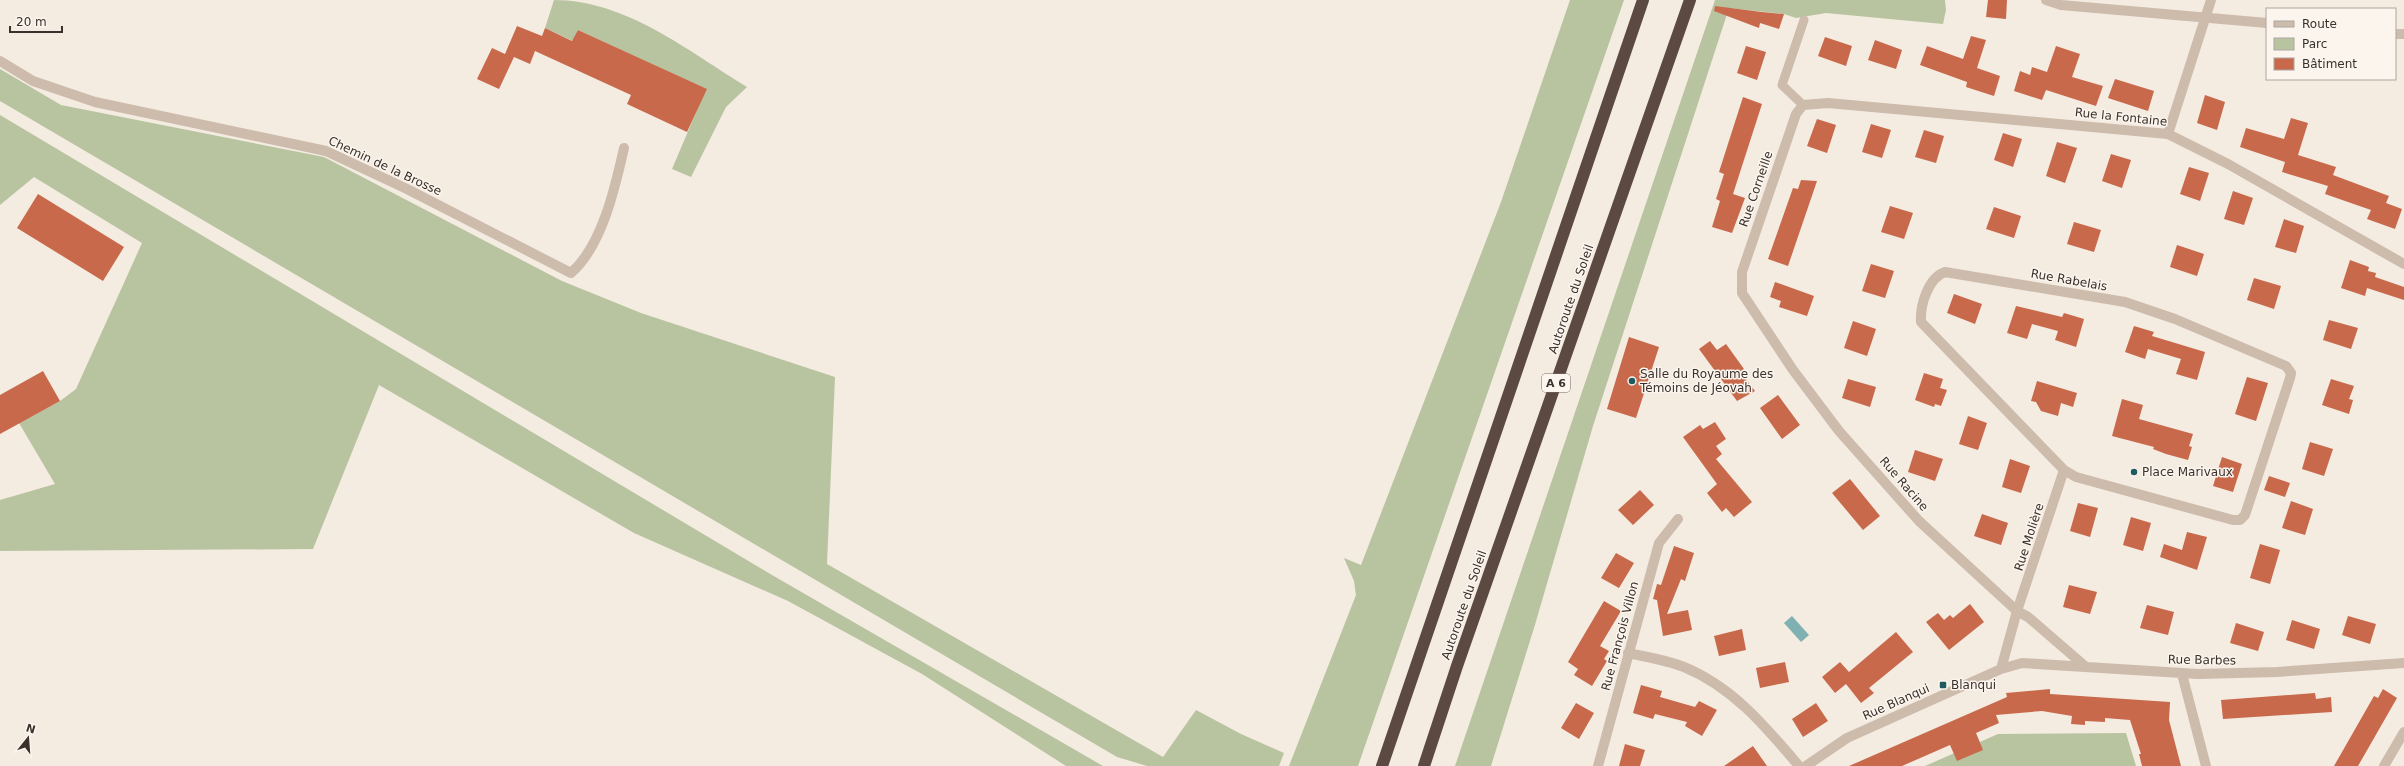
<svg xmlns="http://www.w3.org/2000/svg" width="2404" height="766" font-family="'DejaVu Sans',sans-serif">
	<rect width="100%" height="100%" fill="#f4ebe1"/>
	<path fill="#b8c4a0" d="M 554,0 C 626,0 688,51 747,87 L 726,107 L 691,177 L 672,169 L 706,89 L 578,30 L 573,41 L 545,28 Z
		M 1570,0 L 1624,0 L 1358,766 L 1289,766 L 1356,595 L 1354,581 L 1344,558 L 1361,565 L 1501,202 Z
		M 1715,0 L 1945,0 L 1946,10 L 1943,24 L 1826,13 L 1796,18 L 1784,14 L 1729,8 L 1593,426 L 1534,628 L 1491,766 L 1455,766 Z
		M 0,69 L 61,105 L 324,157 L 562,281 L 641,313 L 835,377 L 827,564 L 1163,757 L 1196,710 L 1241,734 L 1284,753 L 1279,766 L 1147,766 L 1117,757 L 0,101 Z
		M 0,115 L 772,575 L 1103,766 L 1066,766 L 922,674 L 788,601 L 634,533 L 379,385 L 313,549 L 0,551 L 0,500 L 55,484 L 19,423 L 60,401 L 76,389 L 142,243 L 34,177 L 0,205 Z
		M 2126,733 L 2136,766 L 1925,766 L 1998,734 Z"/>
	<path fill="#7fb0b2" d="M 1792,616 L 1809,635 L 1801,642 L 1784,623 Z"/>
	<path fill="#c8694b" d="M 1988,0 L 2007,0 L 2006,19 L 1986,17 Z
		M 1715,6 L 1762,12 L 1784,14 L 1779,29 L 1760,23 L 1759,28 L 1714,11 Z
		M 517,26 L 542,36 L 545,28 L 572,41 L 578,30 L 707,89 L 687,132 L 627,104 L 631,95 L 535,51 L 530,64 L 514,57 L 499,89 L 477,79 L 492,48 L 505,54 Z
		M 1971,36 L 1986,40 L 1977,68 L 2000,76 L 1994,96 L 1966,87 L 1967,82 L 1920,65 L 1927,46 L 1963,59 Z
		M 1825,37 L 1852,46 L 1846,66 L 1818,56 Z
		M 1875,40 L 1902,50 L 1896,69 L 1868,60 Z
		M 1746,46 L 1766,52 L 1757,80 L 1737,73 Z
		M 2056,46 L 2080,54 L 2072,77 L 2103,86 L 2096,106 L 2046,90 L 2042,100 L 2014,91 L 2020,71 L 2030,75 L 2032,67 L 2047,72 Z
		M 2115,79 L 2154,91 L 2148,111 L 2108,98 Z
		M 2205,95 L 2225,102 L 2217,130 L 2197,123 Z
		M 1743,97 L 1762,104 L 1733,194 L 1745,198 L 1732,233 L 1712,227 L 1720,201 L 1716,199 L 1724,174 L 1719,172 Z
		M 2291,118 L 2308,123 L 2298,155 L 2336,167 L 2333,175 L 2389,196 L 2386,203 L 2402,209 L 2395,229 L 2367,219 L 2371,210 L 2325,194 L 2328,186 L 2282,172 L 2285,162 L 2240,147 L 2246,128 L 2284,139 Z
		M 1817,119 L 1836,125 L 1827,153 L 1807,146 Z
		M 1871,124 L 1891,130 L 1882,158 L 1862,152 Z
		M 1924,130 L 1944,136 L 1936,163 L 1915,157 Z
		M 2003,133 L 2022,139 L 2013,167 L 1994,160 Z
		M 2057,142 L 2077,148 L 2065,183 L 2046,176 Z
		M 2111,154 L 2131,160 L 2122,188 L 2102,181 Z
		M 2189,167 L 2209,173 L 2200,201 L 2180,194 Z
		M 1801,180 L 1817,181 L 1788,266 L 1768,259 L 1793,188 L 1798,189 Z
		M 2233,191 L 2253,198 L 2244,225 L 2224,219 Z
		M 38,194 L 124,247 L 103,281 L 17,228 Z
		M 1890,206 L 1913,213 L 1904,239 L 1881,232 Z
		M 1994,207 L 2021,216 L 2014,238 L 1986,229 Z
		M 2284,219 L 2304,226 L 2296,253 L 2275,247 Z
		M 2074,222 L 2101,230 L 2094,252 L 2067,244 Z
		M 2177,245 L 2204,254 L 2197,276 L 2170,267 Z
		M 2350,260 L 2369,267 L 2368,271 L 2376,273 L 2375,277 L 2404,287 L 2404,300 L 2367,288 L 2365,296 L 2341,288 Z
		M 1871,264 L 1894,271 L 1885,298 L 1862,291 Z
		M 2254,278 L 2281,286 L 2274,309 L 2247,300 Z
		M 1775,282 L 1814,296 L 1807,316 L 1779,307 L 1781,301 L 1770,297 Z
		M 1954,294 L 1982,304 L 1975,324 L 1947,313 Z
		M 2016,306 L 2062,317 L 2064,313 L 2084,319 L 2076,347 L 2055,340 L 2058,331 L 2032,324 L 2027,339 L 2007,333 Z
		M 2329,320 L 2358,328 L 2351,349 L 2323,340 Z
		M 1853,321 L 1876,329 L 1867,356 L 1844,348 Z
		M 2134,326 L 2154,332 L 2152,336 L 2205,352 L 2197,380 L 2176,374 L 2181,359 L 2148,349 L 2145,359 L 2125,352 Z
		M 1629,337 L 1659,347 L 1636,418 L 1607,409 Z
		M 1710,341 L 1717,350 L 1726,344 L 1744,369 L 1740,372 L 1755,391 L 1737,401 L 1699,349 Z
		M 43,371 L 60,401 L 0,434 L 0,395 Z
		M 1924,373 L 1943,379 L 1940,388 L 1947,390 L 1941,406 L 1935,404 L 1934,407 L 1915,400 Z
		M 2247,377 L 2268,383 L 2256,421 L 2235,414 Z
		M 1848,379 L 1876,387 L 1870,407 L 1842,398 Z
		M 2331,379 L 2354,386 L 2349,399 L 2353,400 L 2349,414 L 2322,405 Z
		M 2037,381 L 2077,393 L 2073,407 L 2061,403 L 2058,416 L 2041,411 L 2036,402 L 2031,401 Z
		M 1778,395 L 1800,425 L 1782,439 L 1760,408 Z
		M 2122,399 L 2143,405 L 2139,419 L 2193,434 L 2189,446 L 2192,447 L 2188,460 L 2166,454 L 2153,449 L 2154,447 L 2112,436 Z
		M 1968,416 L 1987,423 L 1978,450 L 1959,444 Z
		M 1715,422 L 1726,439 L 1716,446 L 1722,454 L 1716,459 L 1752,502 L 1734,517 L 1726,508 L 1722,512 L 1707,493 L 1717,484 L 1683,437 L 1700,425 L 1703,429 Z
		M 2310,442 L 2333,449 L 2324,476 L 2302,469 Z
		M 1915,450 L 1943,459 L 1935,481 L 1908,472 Z
		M 2222,457 L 2242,464 L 2233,492 L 2213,486 Z
		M 2010,459 L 2030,466 L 2021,493 L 2002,487 Z
		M 2269,476 L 2290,483 L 2285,497 L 2264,490 Z
		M 1850,479 L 1880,516 L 1863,530 L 1832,493 Z
		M 1640,490 L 1654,505 L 1633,525 L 1618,510 Z
		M 2291,501 L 2313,509 L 2305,535 L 2282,528 Z
		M 2078,503 L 2098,508 L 2090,537 L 2070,531 Z
		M 1982,514 L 2008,523 L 2001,545 L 1974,536 Z
		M 2131,517 L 2151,523 L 2143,551 L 2123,545 Z
		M 2187,532 L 2207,537 L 2197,570 L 2160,557 L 2164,544 L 2182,550 Z
		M 2260,544 L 2280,550 L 2270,584 L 2250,578 Z
		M 1674,546 L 1694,553 L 1685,581 L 1681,579 L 1667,614 L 1688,610 L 1692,630 L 1663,636 L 1657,600 L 1653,599 L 1657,584 L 1661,585 Z
		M 1616,553 L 1634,563 L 1619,588 L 1601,578 Z
		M 2069,585 L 2097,592 L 2090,614 L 2063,607 Z
		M 1604,601 L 1621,611 L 1600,646 L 1609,651 L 1604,659 L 1607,661 L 1592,686 L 1574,675 L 1578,669 L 1568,662 Z
		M 1970,604 L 1984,622 L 1949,650 L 1926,622 L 1938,613 L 1944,620 L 1950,615 L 1953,618 Z
		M 2147,605 L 2174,612 L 2168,635 L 2140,628 Z
		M 2348,616 L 2376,624 L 2370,644 L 2342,635 Z
		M 2292,620 L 2320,629 L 2314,649 L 2286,640 Z
		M 2236,623 L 2264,632 L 2258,651 L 2230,643 Z
		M 1742,629 L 1746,650 L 1719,656 L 1714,636 Z
		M 1896,632 L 1913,652 L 1869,688 L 1874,693 L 1861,703 L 1846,684 L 1835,693 L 1822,677 L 1840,662 L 1849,672 Z
		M 1785,662 L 1789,682 L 1760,688 L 1756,668 Z
		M 1641,685 L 1662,691 L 1660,697 L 1695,707 L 1699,701 L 1717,710 L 1702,736 L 1685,726 L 1687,722 L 1655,714 L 1653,719 L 1633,713 Z
		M 2050,689 L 2050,694 L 2170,702 L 2169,720 L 2181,766 L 2142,766 L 2139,754 L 2141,754 L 2130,720 L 2105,718 L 2105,722 L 2085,721 L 2085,725 L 2071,724 L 2072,716 L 2042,711 L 1996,715 L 1999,723 L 1976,733 L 1983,750 L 1957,761 L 1950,745 L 1902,766 L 1849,766 L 2007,697 L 2006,693 Z
		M 2383,689 L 2397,698 L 2358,766 L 2334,766 L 2374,696 L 2378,698 Z
		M 2315,693 L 2316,699 L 2331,697 L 2332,712 L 2223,719 L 2221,700 Z
		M 1576,703 L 1594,713 L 1579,739 L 1561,728 Z
		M 1816,703 L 1828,721 L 1803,737 L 1792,719 Z
		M 1625,744 L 1645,750 L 1640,766 L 1619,766 Z
		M 1753,746 L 1767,766 L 1724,766 Z"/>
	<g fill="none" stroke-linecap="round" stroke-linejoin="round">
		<path stroke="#cdbbac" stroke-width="9" d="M 1803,105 L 1782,85 L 1804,20"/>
		<path stroke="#cdbbac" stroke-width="10" d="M 2046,0 L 2061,5 L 2267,23
			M 2395,34 L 2404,34
			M 0,61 L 33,81 L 95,102 L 326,151 L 407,189 L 571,273 C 602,246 615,188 624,148
			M 2168,134 L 2211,0
			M 1945,272 L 2125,302 L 2175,319 L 2286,366 L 2291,373 L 2290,378 L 2245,515 L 2240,520 L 2233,520 L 2076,477 L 2064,470 L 1921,322 C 1920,305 1928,278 1945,272 Z
			M 1628,653 C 1647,657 1666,660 1684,667 C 1733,687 1766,727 1799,766
			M 2086,667 L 2028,617 L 2017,611 L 1919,521 L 1839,431 L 1793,370 L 1742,293 L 1742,272 L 1796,114 L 1803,105 L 1828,103 L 2168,134 L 2228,164 L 2404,264
			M 2001,669 L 2017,611 L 2064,470
			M 2182,674 L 2206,766
			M 1598,766 L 1659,543 L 1678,519
			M 1806,766 L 1847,738 L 2001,669 L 2022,663 L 2198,674 L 2277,672 L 2404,663
			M 2384,766 L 2404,732"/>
		<path stroke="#5c4a42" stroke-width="12" d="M 1382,766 L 1643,0
			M 1424,766 L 1457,666 L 1690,0"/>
	</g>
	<g fill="#1f5a5e" stroke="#fbf5ee" stroke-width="1.5">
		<circle cx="1632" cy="381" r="4"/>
		<circle cx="2134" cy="472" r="4"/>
		<rect x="1939" y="681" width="8" height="8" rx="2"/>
	</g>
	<g text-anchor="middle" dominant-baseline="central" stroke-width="3" stroke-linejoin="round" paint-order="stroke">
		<rect fill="#fbf5ee" stroke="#756b66" stroke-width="1" x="1542" y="374" width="28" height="18" rx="3"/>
		<g font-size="11" font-weight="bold" fill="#3b302b">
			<text x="1556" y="383">A 6</text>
		</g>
		<g font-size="12" fill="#3b302b" stroke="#fbf5ee">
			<text transform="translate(2121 117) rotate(6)">Rue la Fontaine</text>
			<text transform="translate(385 166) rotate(25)">Chemin de la Brosse</text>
			<text transform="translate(1756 189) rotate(-71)">Rue Corneille</text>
			<text transform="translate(2069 280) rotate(10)">Rue Rabelais</text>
			<text transform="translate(1571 299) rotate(-71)">Autoroute du Soleil</text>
			<text transform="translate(1904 484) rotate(49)">Rue Racine</text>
			<text transform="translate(2029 537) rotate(-72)">Rue Molière</text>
			<text transform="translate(1464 605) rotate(-71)">Autoroute du Soleil</text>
			<text transform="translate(1620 636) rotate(-75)">Rue François Villon</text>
			<text transform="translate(2202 660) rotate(1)">Rue Barbes</text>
			<text transform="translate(1896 702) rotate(-24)">Rue Blanqui</text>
		</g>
		<g font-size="12" fill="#3b302b" stroke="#fbf5ee" text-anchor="start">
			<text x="1640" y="374">Salle du Royaume des<tspan x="1640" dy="14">Témoins de Jéovah</tspan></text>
			<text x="2142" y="472">Place Marivaux</text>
			<text x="1951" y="685">Blanqui</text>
		</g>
	</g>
	<rect x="2266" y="8" width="130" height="72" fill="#fbf5ee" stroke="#aea6a0"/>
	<rect x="2274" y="21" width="20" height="6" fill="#cdbbac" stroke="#aea6a0"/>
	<text x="2302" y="28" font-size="12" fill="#3b302b">Route</text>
	<rect x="2274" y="38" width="20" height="12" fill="#b8c4a0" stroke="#aea6a0"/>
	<text x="2302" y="48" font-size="12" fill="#3b302b">Parc</text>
	<rect x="2274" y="58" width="20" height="12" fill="#c8694b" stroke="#aea6a0"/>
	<text x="2302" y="68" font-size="12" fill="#3b302b">Bâtiment</text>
	<g transform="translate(28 738) rotate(17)" stroke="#fbf5ee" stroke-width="3" paint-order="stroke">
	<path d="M0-3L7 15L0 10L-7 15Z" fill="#3b302b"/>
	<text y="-6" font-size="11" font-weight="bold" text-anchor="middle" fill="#3b302b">N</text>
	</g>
	<path d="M10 26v6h52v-6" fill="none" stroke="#3b302b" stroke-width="2"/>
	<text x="16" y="26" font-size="12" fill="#3b302b" stroke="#fbf5ee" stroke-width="3" paint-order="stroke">20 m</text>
</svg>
